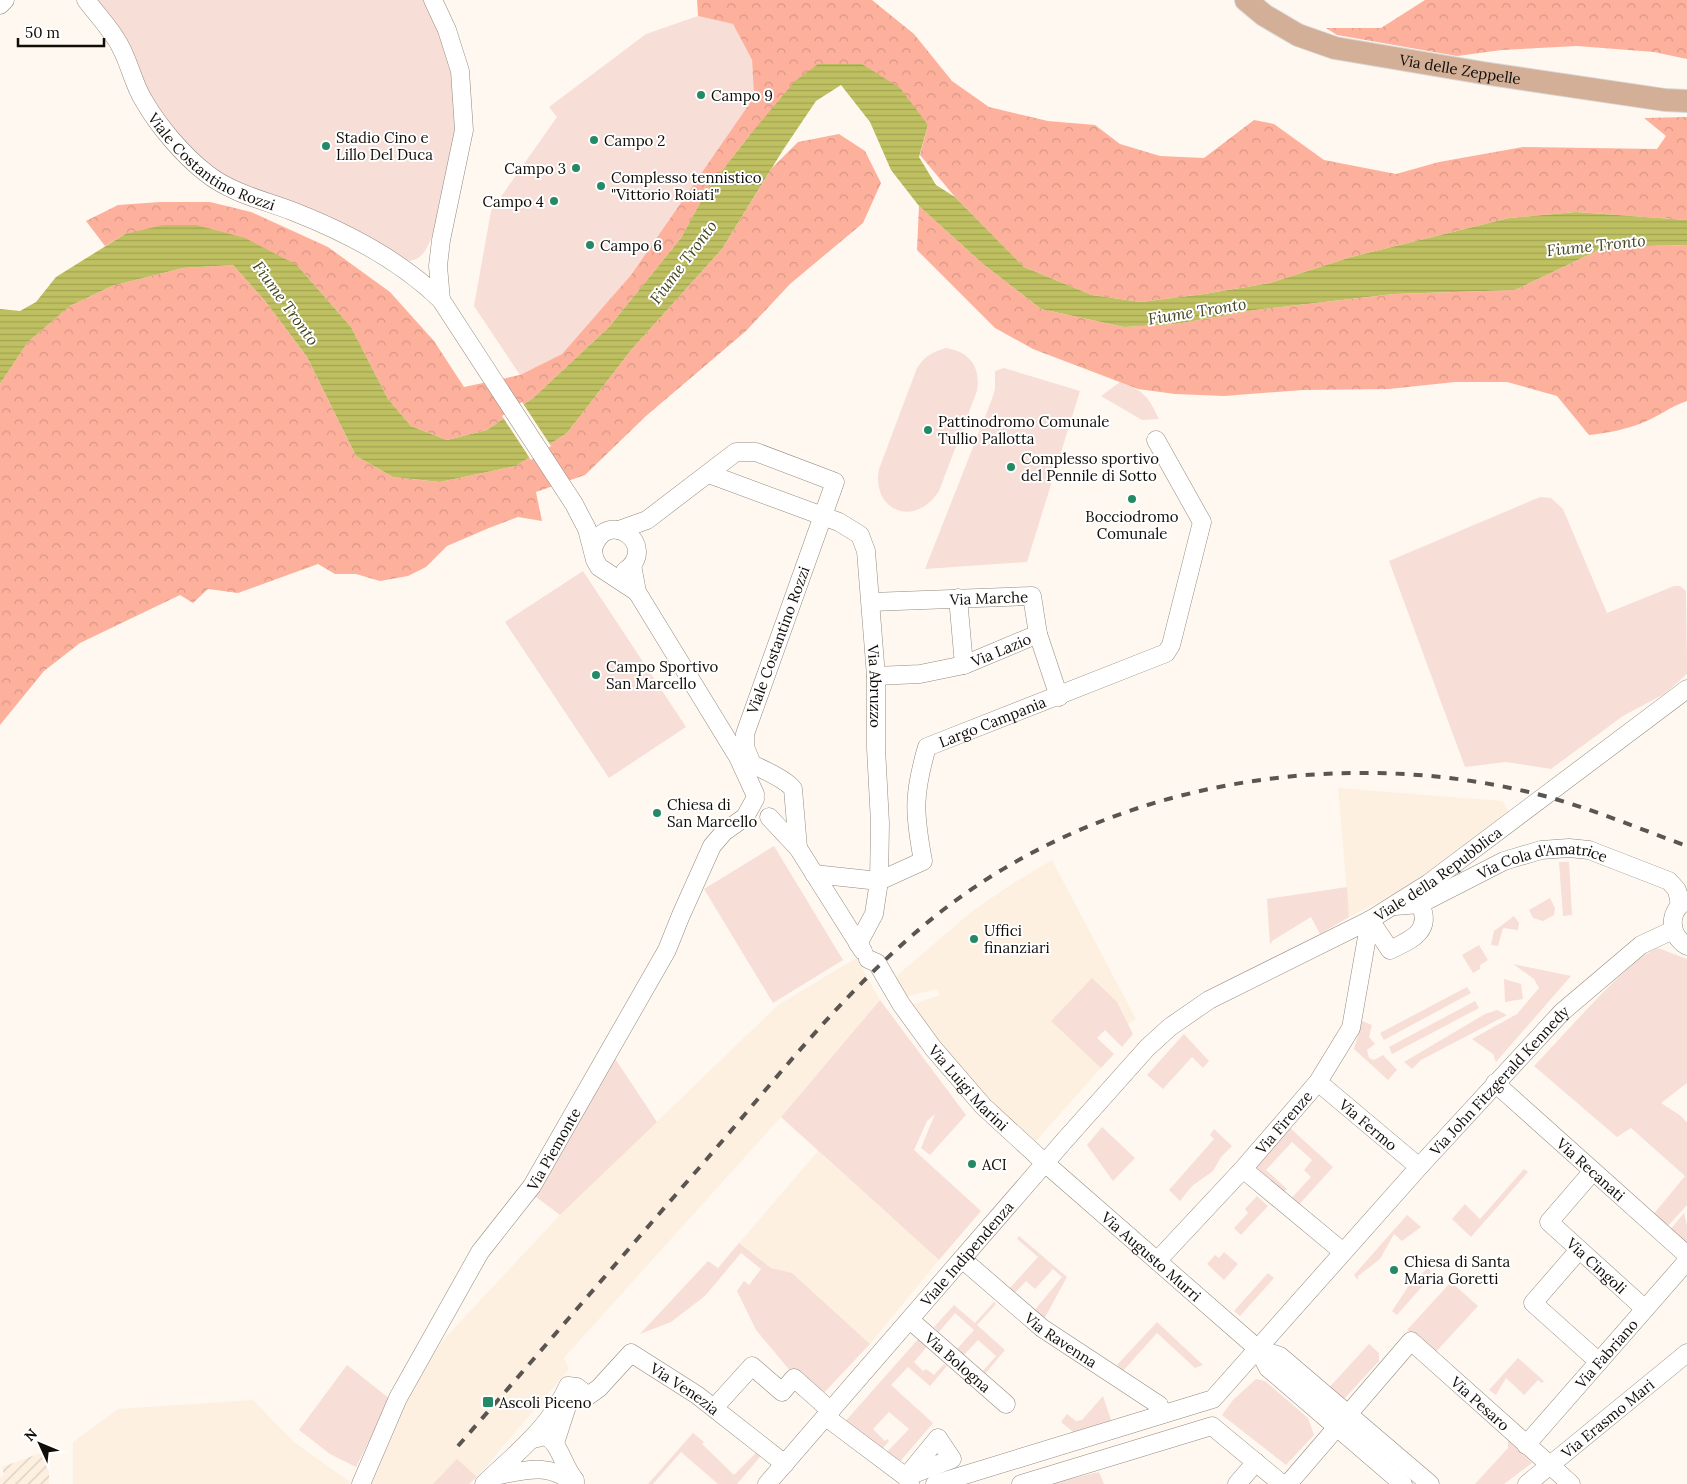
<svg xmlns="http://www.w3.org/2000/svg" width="1687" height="1484" font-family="Lora,serif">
	<defs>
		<pattern id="industrial-furrows" width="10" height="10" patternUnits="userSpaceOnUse" patternTransform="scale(1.25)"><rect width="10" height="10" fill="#fdf0e0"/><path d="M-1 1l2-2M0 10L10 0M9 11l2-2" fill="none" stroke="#d8cdbf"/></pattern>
		<pattern id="forest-crowns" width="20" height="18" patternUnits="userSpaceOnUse" patternTransform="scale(1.25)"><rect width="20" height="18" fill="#fdb19d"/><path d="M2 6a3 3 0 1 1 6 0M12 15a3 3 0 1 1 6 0" fill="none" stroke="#d89786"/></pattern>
		<pattern id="water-rules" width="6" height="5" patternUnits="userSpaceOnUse" patternTransform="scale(1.25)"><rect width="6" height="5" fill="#bfc061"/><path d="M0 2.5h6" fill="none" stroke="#a3a453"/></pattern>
	</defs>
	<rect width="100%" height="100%" fill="#fff8f0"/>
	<path fill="#fdf0e0" d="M 1338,788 L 1503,801 L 1509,813 L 1439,866 L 1395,894 L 1349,917 Z
		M 1052,860 L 1136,1019 L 1128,1024 L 1117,1002 L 1051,1020 L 1101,1068 L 1035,1142 L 953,1066 L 911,1005 L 940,995 L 937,989 L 905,997 L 893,979 L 970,913 L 1010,885 Z
		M 856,958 L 880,1000 L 781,1117 L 564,1358 L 569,1369 L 477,1477 L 469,1484 L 369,1484 L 402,1401 L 443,1340 L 560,1215 L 778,1005 Z
		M 818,1151 L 939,1260 L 870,1344 L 792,1273 L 771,1268 L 739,1243 Z
		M 253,1400 L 294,1442 L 350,1482 L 349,1484 L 73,1484 L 73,1442 L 118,1409 Z"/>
	<path fill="url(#industrial-furrows)" d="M 49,1450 L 49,1484 L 0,1484 L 0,1477 L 4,1475 L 2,1467 Z"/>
	<path fill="#f7ded7" d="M 96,0 L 438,0 L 464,70 L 455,196 L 441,194 C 436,214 434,259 409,261 L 211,172 L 152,104 Z
		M 698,16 L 733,24 L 752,60 L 754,97 L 631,275 L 562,354 L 520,375 L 474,306 L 491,211 L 557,117 L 549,107 L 646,34 Z
		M 946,348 C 970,352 981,367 977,391 L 939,491 C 916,528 871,512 879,469 L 917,368 C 925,356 932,352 946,348 Z
		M 1004,368 L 1080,391 L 1027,562 L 925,569 L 992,399 L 995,389 L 995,371 Z
		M 1120,382 C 1144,391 1148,396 1159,419 L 1142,420 L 1101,396 Z
		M 1540,497 L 1551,498 L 1563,509 L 1607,613 L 1674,586 L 1680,586 L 1686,591 L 1687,674 L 1664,694 L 1623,716 L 1551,769 L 1506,762 L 1465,767 L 1389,561 Z
		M 583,571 L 686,727 L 609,778 L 505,622 Z
		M 774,846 L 843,960 L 773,1003 L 704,889 Z
		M 1559,862 L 1569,862 L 1572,915 L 1563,916 Z
		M 1347,887 L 1349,917 L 1320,934 L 1311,917 L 1272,941 L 1270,945 L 1267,899 Z
		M 1550,898 L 1555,908 L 1554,915 L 1543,921 L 1533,918 L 1529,910 Z
		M 1514,916 L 1519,923 L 1518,930 L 1503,928 L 1498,946 L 1491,945 L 1494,931 Z
		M 1479,945 L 1488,960 L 1480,965 L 1480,969 L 1473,973 L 1462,955 Z
		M 1658,948 L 1687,959 L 1687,1083 L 1661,1103 L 1681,1116 L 1687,1123 L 1687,1205 L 1666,1228 L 1652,1216 L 1685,1176 L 1631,1128 L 1617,1137 L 1534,1066 C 1558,1042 1631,956 1658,948 Z
		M 1513,964 L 1571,976 L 1496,1062 L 1493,1054 L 1472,1039 L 1517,1014 L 1539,988 L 1534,979 Z
		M 1092,978 L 1117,1002 L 1133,1034 L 1122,1047 L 1105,1030 L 1097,1038 L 1114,1054 L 1101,1068 L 1051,1021 Z
		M 1504,979 L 1521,984 L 1523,999 L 1505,1002 Z
		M 1467,987 L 1471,993 L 1384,1040 L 1380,1033 Z
		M 880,1000 L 966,1115 L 930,1155 L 921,1148 L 935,1114 L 927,1121 L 914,1150 L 981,1211 L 939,1260 L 781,1117 Z
		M 1475,1001 L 1479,1008 L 1392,1054 L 1389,1047 Z
		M 1497,1010 L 1507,1015 L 1421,1060 L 1412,1069 L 1404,1062 L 1485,1014 Z
		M 1362,1021 L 1372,1025 L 1369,1037 L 1375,1044 L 1367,1050 L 1369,1058 L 1374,1060 L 1383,1055 L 1397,1070 L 1388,1080 L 1354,1049 Z
		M 1184,1034 L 1209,1061 L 1203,1068 L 1192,1057 L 1163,1089 L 1147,1075 Z
		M 614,1057 L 657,1122 L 560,1215 L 532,1194 Z
		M 1102,1127 L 1135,1158 L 1113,1181 L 1087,1145 Z
		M 1289,1127 L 1333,1167 L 1296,1208 L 1288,1202 L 1311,1177 L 1304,1170 L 1312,1160 L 1292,1142 L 1266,1170 L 1287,1189 L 1280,1196 L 1250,1169 Z
		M 1214,1129 L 1232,1146 L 1221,1157 L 1213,1171 L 1192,1186 L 1180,1201 L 1169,1190 L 1214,1139 L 1210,1135 Z
		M 1524,1169 L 1528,1172 L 1471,1237 L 1452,1219 L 1465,1204 L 1480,1219 Z
		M 1257,1196 L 1268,1206 L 1241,1235 L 1234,1228 L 1248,1213 L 1245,1209 Z
		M 1684,1213 L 1687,1226 L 1687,1248 L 1669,1231 Z
		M 1407,1215 L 1421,1227 L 1402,1241 L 1394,1234 L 1380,1259 L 1358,1276 L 1358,1280 L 1354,1275 Z
		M 1019,1236 L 1067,1277 L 1043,1321 L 1033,1312 L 1062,1277 L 1053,1269 L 1035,1289 L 1026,1281 L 1013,1295 L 1008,1290 L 1038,1257 L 1017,1239 Z
		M 739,1243 L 771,1268 L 792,1273 L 870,1344 L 820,1397 L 792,1373 L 756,1330 L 737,1291 L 744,1281 L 749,1285 L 761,1269 L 741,1253 L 705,1296 L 671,1322 L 640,1334 L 708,1261 L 718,1268 Z
		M 1224,1252 L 1238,1264 L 1224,1280 L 1207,1264 L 1215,1255 L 1219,1258 Z
		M 1428,1268 L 1431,1272 L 1425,1280 L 1426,1282 L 1397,1315 L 1392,1311 L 1410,1284 Z
		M 1268,1273 L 1274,1278 L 1240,1316 L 1234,1311 Z
		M 1451,1282 L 1478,1306 L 1434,1354 L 1407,1330 Z
		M 994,1302 L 996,1304 L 977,1325 L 1005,1350 L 985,1374 L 982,1372 L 996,1356 L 978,1340 L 964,1355 L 957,1349 L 974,1330 L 955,1313 L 939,1332 L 934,1327 L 954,1305 L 975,1323 Z
		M 1157,1322 L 1203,1365 L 1195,1368 L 1157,1333 L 1123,1371 L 1117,1365 Z
		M 920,1337 L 929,1344 L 914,1362 L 923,1371 L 926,1369 L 934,1375 L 944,1364 L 947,1366 L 930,1386 L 908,1367 L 891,1385 L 933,1423 L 897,1465 L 883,1456 L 909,1429 L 889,1412 L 873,1429 L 885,1441 L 887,1439 L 889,1441 L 879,1453 L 842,1425 Z
		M 1369,1344 L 1379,1353 L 1379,1361 L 1343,1400 L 1325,1392 Z
		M 1518,1358 L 1544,1381 L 1542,1383 L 1538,1380 L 1524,1395 L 1506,1378 L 1496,1395 L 1489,1390 Z
		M 347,1365 L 390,1399 L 356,1467 L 330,1454 L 299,1430 Z
		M 1256,1379 L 1265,1381 L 1308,1418 L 1314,1435 L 1286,1465 L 1222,1415 L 1233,1400 Z
		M 1103,1396 L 1113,1426 L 1075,1437 L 1072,1431 L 1061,1422 L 1067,1414 L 1076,1421 L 1082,1420 Z
		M 693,1433 L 704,1442 L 702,1444 L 734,1475 L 758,1451 L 765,1451 L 737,1484 L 718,1484 L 681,1452 L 653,1484 L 648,1484 Z
		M 1508,1440 L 1532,1463 L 1504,1484 L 1475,1484 L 1508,1448 Z
		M 457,1459 L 477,1477 L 469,1484 L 433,1484 Z
		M 1099,1472 L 1104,1484 L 1048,1484 Z"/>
	<path fill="url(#forest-crowns)" d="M 697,0 L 872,0 L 914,34 L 952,81 L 989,107 L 1048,121 L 1095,125 L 1120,144 L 1160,156 L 1204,158 L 1254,120 L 1274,124 L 1324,160 L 1396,174 L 1439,162 L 1523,147 L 1657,149 L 1666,136 L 1644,118 L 1687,117 L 1687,220 L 1576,212 L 1509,218 L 1351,257 L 1270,283 L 1204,294 L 1141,302 L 1092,295 L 1024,267 L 955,197 L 920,155 L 928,125 L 862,64 L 749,136 L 707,190 L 681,238 L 609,327 L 533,398 L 487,430 L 447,440 L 411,426 L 388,399 L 351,327 L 297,265 L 125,234 L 105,246 L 86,221 L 118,205 L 160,202 L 210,202 L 251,212 L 328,247 L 390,292 L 434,341 L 464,387 L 520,375 L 562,354 L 631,275 L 754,97 L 752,60 L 733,24 L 698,16 Z
		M 1425,0 L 1687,0 L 1687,59 L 1654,52 L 1577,46 L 1502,50 L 1457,56 L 1337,35 L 1326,28 L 1381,28 Z
		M 839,134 L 865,151 L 881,183 L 863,223 L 790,284 L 746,331 L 646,416 L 585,475 L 536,492 L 542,521 L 518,517 L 489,528 L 447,546 L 426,567 L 408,576 L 380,581 L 356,574 L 335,574 L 318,564 L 238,593 L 208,589 L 193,603 L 180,595 L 80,643 L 44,671 L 0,725 L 0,384 L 28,342 L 70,306 L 112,286 L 183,268 L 233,265 L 266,302 L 307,357 L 356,456 L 393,477 L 440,482 L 516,466 L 567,433 L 632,349 L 722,249 L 772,168 L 798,142 Z
		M 919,206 L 983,264 L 1041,309 L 1124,327 L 1176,324 L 1255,310 L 1394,294 L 1515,290 L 1605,247 L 1687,245 L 1687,401 C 1671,406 1658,417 1642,423 C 1624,430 1607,433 1589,435 L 1557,396 L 1507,382 L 1455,382 L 1389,389 L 1303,390 L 1224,396 L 1175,394 L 1138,389 L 1033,349 L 995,328 L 917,250 Z"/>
	<path fill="url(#water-rules)" d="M 818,64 L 862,64 L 900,88 L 928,125 L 919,157 L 936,185 L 955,197 L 1024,267 L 1092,295 L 1141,302 L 1204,294 L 1270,283 L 1351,257 L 1509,218 L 1576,212 L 1687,220 L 1687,245 L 1605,247 L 1515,290 L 1394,294 L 1255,310 L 1176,324 L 1124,327 L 1041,309 L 983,264 L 919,206 L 891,170 L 870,122 L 841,85 L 816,101 L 783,150 L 722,249 L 632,349 L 567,433 L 516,466 L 440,482 L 393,477 L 356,456 L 307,357 L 266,302 L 233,265 L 183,268 L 112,286 L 70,306 L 28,342 L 0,384 L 0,309 L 20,311 L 36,302 L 56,277 L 125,234 L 163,225 L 196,225 L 245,238 L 297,265 L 351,327 L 388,399 L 411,426 L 447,440 L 487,430 L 533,398 L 609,327 L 681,238 L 707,190 L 749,136 L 795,81 Z"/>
	<path fill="#fff8f0" d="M 522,402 L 551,446 L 531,460 L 502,416 Z"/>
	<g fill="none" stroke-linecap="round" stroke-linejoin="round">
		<defs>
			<g id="minor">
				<path id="s1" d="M 86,0 C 96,13 107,25 116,39 C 129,58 132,82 144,101 C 159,127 183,155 206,173 C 231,193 263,200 292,211 C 346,232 400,260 441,300 L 574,504 L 587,529 L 595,560 L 599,567 L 637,592"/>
				<path d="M 433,0 L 447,30 L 460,71 L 464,130 L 441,240 L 438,266 L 441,300"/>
				<path d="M 0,5 L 5,0"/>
				<path id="s2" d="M 709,474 L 839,522 L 860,535 L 866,551 L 876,676 L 876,748 L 880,823 L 879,881 L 874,914 L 858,944"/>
				<path d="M 619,530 L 647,520 L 736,452 L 756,452 L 835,482 L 745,734 L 745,747 L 752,764"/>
				<path d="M 593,549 C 606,505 661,546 625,571"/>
				<path d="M 632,565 L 637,592 L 738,757 L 755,794"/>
				<path d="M 958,598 L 964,665"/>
				<path id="s3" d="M 871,602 L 1032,596 L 1038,634 L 1059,697"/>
				<path id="s4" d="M 876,676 L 920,674 L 964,665 L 1038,634"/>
				<path d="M 743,760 C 756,766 786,779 793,789 L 798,848"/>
				<path d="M 769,817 L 798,848 L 863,951"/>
				<path d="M 814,874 L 879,881"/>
				<path id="s5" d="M 879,881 L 923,861 C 914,813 913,795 927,747 L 1166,653 L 1171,645 L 1202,522 L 1156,440"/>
				<path d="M 1687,900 C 1668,911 1668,934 1687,946"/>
				<path id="s6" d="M 1395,906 L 1420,904 L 1504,861 L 1541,850 L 1569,848 L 1589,850 L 1669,881 L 1677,890 L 1680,905"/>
				<path d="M 1370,920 L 1390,950 C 1411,940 1433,931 1420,904"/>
				<path id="s7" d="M 868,959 L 877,963 L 901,1004 L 933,1048 L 983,1106 L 1045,1163 L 1258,1349 L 1268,1368 L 1403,1484"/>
				<path id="s8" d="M 1318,1082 L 1419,1167"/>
				<path id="s9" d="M 1495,1083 L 1687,1255"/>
				<path d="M 1243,1169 L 1343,1252"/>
				<path id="s10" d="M 1593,1171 L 1549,1222 L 1645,1309"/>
				<path d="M 1579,1250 L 1533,1303 L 1599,1362"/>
				<path id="s11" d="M 962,1259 L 1042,1328 L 1159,1405 L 1162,1414"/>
				<path id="s12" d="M 1157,1261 L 1243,1169 L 1318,1082 L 1351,1028 L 1370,920"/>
				<path id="s13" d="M 910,1320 L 1006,1404"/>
				<path d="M 1258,1349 L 1280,1356 L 1430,1484"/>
				<path d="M 714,1408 L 752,1366 L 782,1392 L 794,1378 L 831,1411"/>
				<path d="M 826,1417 L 906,1477 L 910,1484"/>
				<path d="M 938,1438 L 952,1459 L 906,1477 Z"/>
				<path d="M 533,1439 L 545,1436 C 560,1442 563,1467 575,1480"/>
				<path d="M 555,1443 L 569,1400"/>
				<path id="s14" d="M 1526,1445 L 1687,1261"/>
				<path d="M 494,1476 C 526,1470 548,1462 575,1484"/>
				<path id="s15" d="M 361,1484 L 398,1398 L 480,1252 L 532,1186 L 667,950 L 681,915 L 712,846 L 724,832 L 745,817 L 755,799"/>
				<path id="s16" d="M 484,1484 C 517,1452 549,1429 568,1386 L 577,1387 L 588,1396 L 599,1388 L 631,1353 L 697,1395 L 785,1464"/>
				<path id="s17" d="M 767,1484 L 1064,1141 L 1147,1048 L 1170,1027 L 1209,1000 L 1370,920 L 1429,883 L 1687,689"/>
				<path id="s18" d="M 935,1484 L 1213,1399 L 1419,1167 L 1562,1012 L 1641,945 L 1673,930"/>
				<path d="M 1021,1484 L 1212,1426 L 1282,1484"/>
				<path d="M 1237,1484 L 1256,1462"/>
				<path id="s19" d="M 1288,1484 L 1411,1341 L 1571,1484"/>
				<path id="s20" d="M 1527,1484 L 1687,1353"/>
			</g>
			<g id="major">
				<path id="s21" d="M 1246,0 L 1264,15 L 1298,35 L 1335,48 L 1483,73 L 1665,100 L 1687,101"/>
			</g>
		</defs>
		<use href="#minor" stroke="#948a7f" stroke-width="19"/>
		<use href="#major" stroke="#d9d8d8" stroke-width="24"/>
		<use href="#minor" stroke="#fff" stroke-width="18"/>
		<use href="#major" stroke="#d3af97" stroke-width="22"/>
		<path stroke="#5a5550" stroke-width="4" stroke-dasharray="9 9" stroke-linecap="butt" d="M 458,1446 C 541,1351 623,1255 706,1160 C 775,1080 841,995 922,927 C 1088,786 1328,742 1537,794 C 1588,807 1637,828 1687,846"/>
	</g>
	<g fill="#248a66" stroke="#fff" stroke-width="2">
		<circle cx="701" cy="95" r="5"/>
		<circle cx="594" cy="140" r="5"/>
		<circle cx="326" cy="146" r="5"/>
		<circle cx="576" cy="168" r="5"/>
		<circle cx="601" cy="186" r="5"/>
		<circle cx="554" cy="201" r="5"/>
		<circle cx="590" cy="245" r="5"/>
		<circle cx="928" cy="430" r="5"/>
		<circle cx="1011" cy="467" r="5"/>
		<circle cx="1132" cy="499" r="5"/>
		<circle cx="596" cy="675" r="5"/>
		<circle cx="657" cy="813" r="5"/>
		<circle cx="974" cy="939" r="5"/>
		<circle cx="972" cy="1164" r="5"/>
		<circle cx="1394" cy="1270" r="5"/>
		<rect x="482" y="1396" width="12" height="12" rx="2.5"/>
	</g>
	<g text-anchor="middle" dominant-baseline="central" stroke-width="4" stroke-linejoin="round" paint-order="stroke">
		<g font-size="15" fill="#110d09" stroke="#fff">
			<text stroke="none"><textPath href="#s21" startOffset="229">Via delle Zeppelle</textPath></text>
			<text stroke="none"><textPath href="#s1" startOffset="211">Viale Costantino Rozzi</textPath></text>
			<text stroke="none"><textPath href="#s3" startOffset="118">Via Marche</textPath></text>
			<text transform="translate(778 640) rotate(-70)">Viale Costantino Rozzi</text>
			<text stroke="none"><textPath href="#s4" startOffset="129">Via Lazio</textPath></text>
			<text stroke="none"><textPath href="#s2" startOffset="316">Via Abruzzo</textPath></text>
			<text stroke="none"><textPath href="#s5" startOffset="234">Largo Campania</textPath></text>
			<text stroke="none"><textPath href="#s6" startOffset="158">Via Cola d'Amatrice</textPath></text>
			<text stroke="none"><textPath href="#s17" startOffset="919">Viale della Repubblica</textPath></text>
			<text stroke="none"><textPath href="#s18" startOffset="719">Via John Fitzgerald Kennedy</textPath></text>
			<text stroke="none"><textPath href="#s7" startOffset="165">Via Luigi Marini</textPath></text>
			<text stroke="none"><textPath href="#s12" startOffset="188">Via Firenze</textPath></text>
			<text stroke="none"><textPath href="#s8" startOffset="66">Via Fermo</textPath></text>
			<text stroke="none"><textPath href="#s15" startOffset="388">Via Piemonte</textPath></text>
			<text stroke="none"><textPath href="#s9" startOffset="129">Via Recanati</textPath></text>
			<text stroke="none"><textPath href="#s17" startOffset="305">Viale Indipendenza</textPath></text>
			<text stroke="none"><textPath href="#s7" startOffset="414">Via Augusto Murri</textPath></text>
			<text stroke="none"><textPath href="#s10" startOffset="132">Via Cingoli</textPath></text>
			<text stroke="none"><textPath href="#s11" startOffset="128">Via Ravenna</textPath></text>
			<text stroke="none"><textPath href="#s14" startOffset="122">Via Fabriano</textPath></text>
			<text stroke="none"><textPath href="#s13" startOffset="64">Via Bologna</textPath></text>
			<text stroke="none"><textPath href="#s16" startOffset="279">Via Venezia</textPath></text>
			<text stroke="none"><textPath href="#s19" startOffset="282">Via Pesaro</textPath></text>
			<text stroke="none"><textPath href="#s20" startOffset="104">Via Erasmo Mari</textPath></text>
		</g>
		<g font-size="15" fill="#110d09" stroke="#fff" text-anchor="start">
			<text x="711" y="95">Campo 9</text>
			<text x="336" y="137">Stadio Cino e<tspan x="336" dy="17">Lillo Del Duca</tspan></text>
			<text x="604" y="140">Campo 2</text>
			<text x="566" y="168" text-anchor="end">Campo 3</text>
			<text x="611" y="177">Complesso tennistico<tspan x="611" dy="17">"Vittorio Roiati"</tspan></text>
			<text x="544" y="201" text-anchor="end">Campo 4</text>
			<text x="600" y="245">Campo 6</text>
			<text x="938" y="421">Pattinodromo Comunale<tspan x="938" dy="17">Tullio Pallotta</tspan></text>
			<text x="1021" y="458">Complesso sportivo<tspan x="1021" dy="17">del Pennile di Sotto</tspan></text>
			<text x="1132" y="516" text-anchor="middle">Bocciodromo<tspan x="1132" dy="17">Comunale</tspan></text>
			<text x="606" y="666">Campo Sportivo<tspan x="606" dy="17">San Marcello</tspan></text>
			<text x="667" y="804">Chiesa di<tspan x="667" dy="17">San Marcello</tspan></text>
			<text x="984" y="930">Uffici<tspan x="984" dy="17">finanziari</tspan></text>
			<text x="982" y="1164">ACI</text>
			<text x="1404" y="1261">Chiesa di Santa<tspan x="1404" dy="17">Maria Goretti</tspan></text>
			<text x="499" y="1402">Ascoli Piceno</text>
		</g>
		<g font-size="16" font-style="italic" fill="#45451d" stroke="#fff">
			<text transform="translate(1596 245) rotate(-6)">Fiume Tronto</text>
			<text transform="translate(683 262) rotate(-53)">Fiume Tronto</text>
			<text transform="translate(286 303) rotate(54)">Fiume Tronto</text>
			<text transform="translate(1197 311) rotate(-9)">Fiume Tronto</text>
		</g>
	</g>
	<g transform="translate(40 1444) rotate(314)" stroke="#ffffff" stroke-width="4" paint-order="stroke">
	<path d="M0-4L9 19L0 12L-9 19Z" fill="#110d09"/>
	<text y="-8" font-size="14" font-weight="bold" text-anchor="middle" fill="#110d09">N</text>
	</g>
	<path d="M18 38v8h86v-8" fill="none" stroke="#110d09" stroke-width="2.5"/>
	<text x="25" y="38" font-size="15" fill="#110d09" stroke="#ffffff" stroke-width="4" paint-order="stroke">50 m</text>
</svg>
